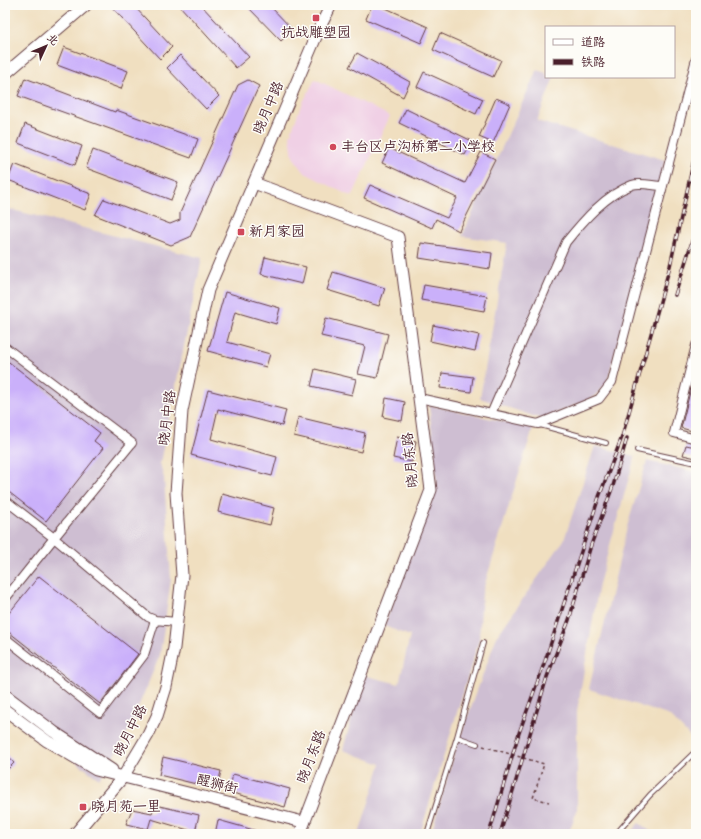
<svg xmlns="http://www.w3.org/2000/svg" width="701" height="839" font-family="'Indie Flower','LXGW WenKai TC',sans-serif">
	<rect width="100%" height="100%" fill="#fdfcf7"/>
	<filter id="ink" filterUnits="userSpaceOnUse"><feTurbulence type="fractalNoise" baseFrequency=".025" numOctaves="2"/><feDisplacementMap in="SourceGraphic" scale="8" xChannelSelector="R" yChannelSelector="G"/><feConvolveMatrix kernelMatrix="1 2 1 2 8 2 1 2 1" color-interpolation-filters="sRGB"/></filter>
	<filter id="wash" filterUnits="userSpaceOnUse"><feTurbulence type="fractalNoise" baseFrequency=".012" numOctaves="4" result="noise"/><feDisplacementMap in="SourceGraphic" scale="16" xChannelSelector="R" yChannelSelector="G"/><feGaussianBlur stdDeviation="0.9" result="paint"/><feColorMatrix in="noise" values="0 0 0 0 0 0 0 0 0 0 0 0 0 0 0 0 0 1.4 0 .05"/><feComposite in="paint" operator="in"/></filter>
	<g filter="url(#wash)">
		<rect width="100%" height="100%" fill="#f0dfc0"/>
		<path fill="#f0d0e5" d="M 315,79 L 390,116 L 352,197 L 305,173 L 293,157 L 290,136 L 300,108 Z"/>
		<path fill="#cebed2" d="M 537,70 L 546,73 L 546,77 L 554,77 L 537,121 L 665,160 L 607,383 L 594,397 L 542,419 L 480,398 L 507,243 L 462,236 Z
			M 5,208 L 202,258 L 160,463 L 164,478 L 171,579 L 160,655 L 126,736 L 99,779 L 5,708 Z
			M 429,405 L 533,428 L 482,593 L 479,640 L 420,834 L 359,834 L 381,764 L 343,750 L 363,675 L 399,684 L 410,636 L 384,626 L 437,487 Z
			M 595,446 L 635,456 L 599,584 L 577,711 L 577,811 L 568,834 L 431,834 L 455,751 L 497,636 L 564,540 Z
			M 647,461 L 696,472 L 696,743 L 670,716 L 589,689 L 627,527 Z
			M 639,823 L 654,834 L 629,834 Z"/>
		<g id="blocks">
			<path fill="#cab0fa" d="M 110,5 L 133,5 L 172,47 L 160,59 Z
				M 179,5 L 201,5 L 249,57 L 236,68 Z
				M 246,5 L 269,5 L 293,30 L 281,41 Z
				M 372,5 L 379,5 L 428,27 L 421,43 L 366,19 Z
				M 440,33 L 501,60 L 493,77 L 433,50 Z
				M 64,47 L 128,71 L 121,89 L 57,65 Z
				M 357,53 L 410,82 L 403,97 L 349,67 Z
				M 180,55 L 219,96 L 206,109 L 167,68 Z
				M 424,72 L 483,99 L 476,114 L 417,87 Z
				M 25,78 L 115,112 L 116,110 L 198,139 L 191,158 L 18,96 Z
				M 248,80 L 259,86 L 190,237 L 171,245 L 95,215 L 104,199 L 170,224 L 180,220 L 180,213 L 238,85 Z
				M 496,98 L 510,104 L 493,143 L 479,137 Z
				M 406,109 L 472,141 L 465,155 L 399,123 Z
				M 25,124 L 82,146 L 75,165 L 18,143 Z
				M 389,148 L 465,183 L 481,152 L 495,159 L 459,231 L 436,219 L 432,228 L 364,198 L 370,185 L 447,218 L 457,198 L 382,163 Z
				M 93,150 L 178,182 L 171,200 L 86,168 Z
				M 14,164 L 91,194 L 85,210 L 8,180 Z
				M 421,243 L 492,253 L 490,269 L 419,258 Z
				M 265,257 L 306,267 L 302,284 L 261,274 Z
				M 333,272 L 385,288 L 379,306 L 327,290 Z
				M 424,285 L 487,296 L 484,311 L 421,300 Z
				M 225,292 L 280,308 L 276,324 L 235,312 L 227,342 L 270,354 L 266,367 L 208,351 Z
				M 326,318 L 388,334 L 377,378 L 358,374 L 365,346 L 321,336 Z
				M 433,325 L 479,335 L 475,351 L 430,341 Z
				M 5,359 L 100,433 L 94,441 L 103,448 L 46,521 L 5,489 Z
				M 315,369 L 356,379 L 352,395 L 311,386 Z
				M 442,373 L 473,377 L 471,392 L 440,388 Z
				M 691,388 L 696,389 L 696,432 L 681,428 Z
				M 208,390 L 286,410 L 282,426 L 218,409 L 211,439 L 277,457 L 272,476 L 191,455 Z
				M 386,398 L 405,402 L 402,421 L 383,417 Z
				M 298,417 L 365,433 L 361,452 L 294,436 Z
				M 397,437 L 416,441 L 412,462 L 393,458 Z
				M 686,445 L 696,447 L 696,458 L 683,455 Z
				M 222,494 L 274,508 L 270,525 L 218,512 Z
				M 39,576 L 138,654 L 100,704 L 5,629 L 5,618 Z
				M 5,753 L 14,763 L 5,772 Z
				M 163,757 L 221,771 L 217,789 L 159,775 Z
				M 233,774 L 290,789 L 285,807 L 229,792 Z
				M 155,805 L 199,815 L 195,832 L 151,819 L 148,829 L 126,824 L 132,809 L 152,813 Z
				M 218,820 L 261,832 L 261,834 L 215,834 Z"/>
		</g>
	</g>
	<g filter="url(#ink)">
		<use href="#blocks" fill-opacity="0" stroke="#633c41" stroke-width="1"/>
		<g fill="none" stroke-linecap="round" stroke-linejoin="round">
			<defs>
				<path id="service" d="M 540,425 L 606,443
					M 637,450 L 696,463
					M 457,737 L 477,744
					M 427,834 L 457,737 L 483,643
					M 616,834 L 650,795 L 696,751"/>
				<path id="minor" d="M 696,345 L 674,433 L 696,439
					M 5,347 L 132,443 L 54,538 L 5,500
					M 419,398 L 538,424 L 599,399 L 612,382 L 696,59
					M 491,414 L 566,242 C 583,221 605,195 632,185 C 640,182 654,186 663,186
					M 5,599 L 54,538 L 148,617 L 155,620
					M 5,638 L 100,713 L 144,655 L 155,620 L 177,622"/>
				<path id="tertiary" d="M 5,74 L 86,5
					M 254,183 L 398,237 L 431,490 L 300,834
					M 5,695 L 54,732 L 112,770
					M 5,710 L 47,741 L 96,770 L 303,822
					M 75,834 L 123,777 L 148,735 L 157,716 L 166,687 L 174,648 L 182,575 L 176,493 L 182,411 L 208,290 L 321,25 L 331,5"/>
			</defs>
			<use href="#service" stroke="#633c41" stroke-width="6"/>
			<use href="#minor" stroke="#633c41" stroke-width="10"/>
			<use href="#tertiary" stroke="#633c41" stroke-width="13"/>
			<path stroke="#633c41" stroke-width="1.5" stroke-dasharray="3 3" stroke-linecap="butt" d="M 483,746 L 544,764 L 533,798 L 549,802"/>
			<use href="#service" stroke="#fff" stroke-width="4"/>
			<use href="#minor" stroke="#fff" stroke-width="8"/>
			<use href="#tertiary" stroke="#fff" stroke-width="11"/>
			<defs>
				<path id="rail" d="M 675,295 L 696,229
					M 489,834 L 519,733 L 545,661 L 599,497 L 622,437 L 670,266 L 696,151
					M 500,834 L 547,677 L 569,620 L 591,545 L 613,486 L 627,438"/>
			</defs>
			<use href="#rail" stroke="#4a1f2b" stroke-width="3.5"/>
			<use href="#rail" stroke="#fdfcf7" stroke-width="2" stroke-dasharray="6" stroke-linecap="butt"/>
		</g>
	</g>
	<g fill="#d1495b" stroke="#fdfcf7" stroke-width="1.5">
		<rect x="312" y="14" width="8" height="8" rx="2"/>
		<circle cx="333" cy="147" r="4"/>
		<rect x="237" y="228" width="8" height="8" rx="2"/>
		<rect x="79" y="803" width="8" height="8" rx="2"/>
	</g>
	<g text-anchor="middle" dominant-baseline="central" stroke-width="3" stroke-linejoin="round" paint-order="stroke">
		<g font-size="14" fill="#4a1f2b" stroke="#fdfcf7" text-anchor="start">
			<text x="316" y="33" text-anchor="middle">抗战雕塑园</text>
			<text x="341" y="147">丰台区卢沟桥第二小学校</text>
			<text x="249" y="232">新月家园</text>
			<text x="91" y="807">晓月苑一里</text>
		</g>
		<g font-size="14" fill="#4a1f2b" stroke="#fdfcf7">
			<text transform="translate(269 108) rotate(-67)">晓月中路</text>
			<text transform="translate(168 418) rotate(-83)">晓月中路</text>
			<text transform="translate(411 460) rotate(-96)">晓月东路</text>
			<text transform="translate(131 731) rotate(-63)">晓月中路</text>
			<text transform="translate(312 757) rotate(-69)">晓月东路</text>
			<text transform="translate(217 785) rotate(14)">醒狮街</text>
		</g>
	</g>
	<rect width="701" height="839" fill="none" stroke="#fdfcf7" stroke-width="20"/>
	<rect x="545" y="26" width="130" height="52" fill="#fdfcf7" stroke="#b5a4a5"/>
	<rect x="553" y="39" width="20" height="6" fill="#ffffff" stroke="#b5a4a5"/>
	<text x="581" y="46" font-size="12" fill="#4a1f2b">道路</text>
	<rect x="553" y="59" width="20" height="6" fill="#4a1f2b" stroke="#b5a4a5"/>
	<text x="581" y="66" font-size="12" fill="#4a1f2b">铁路</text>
	<g transform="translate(46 46) rotate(46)" stroke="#fdfcf7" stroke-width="3" paint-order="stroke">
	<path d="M0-3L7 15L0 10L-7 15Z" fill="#4a1f2b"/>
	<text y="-6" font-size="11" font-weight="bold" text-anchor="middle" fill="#4a1f2b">北</text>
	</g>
</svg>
